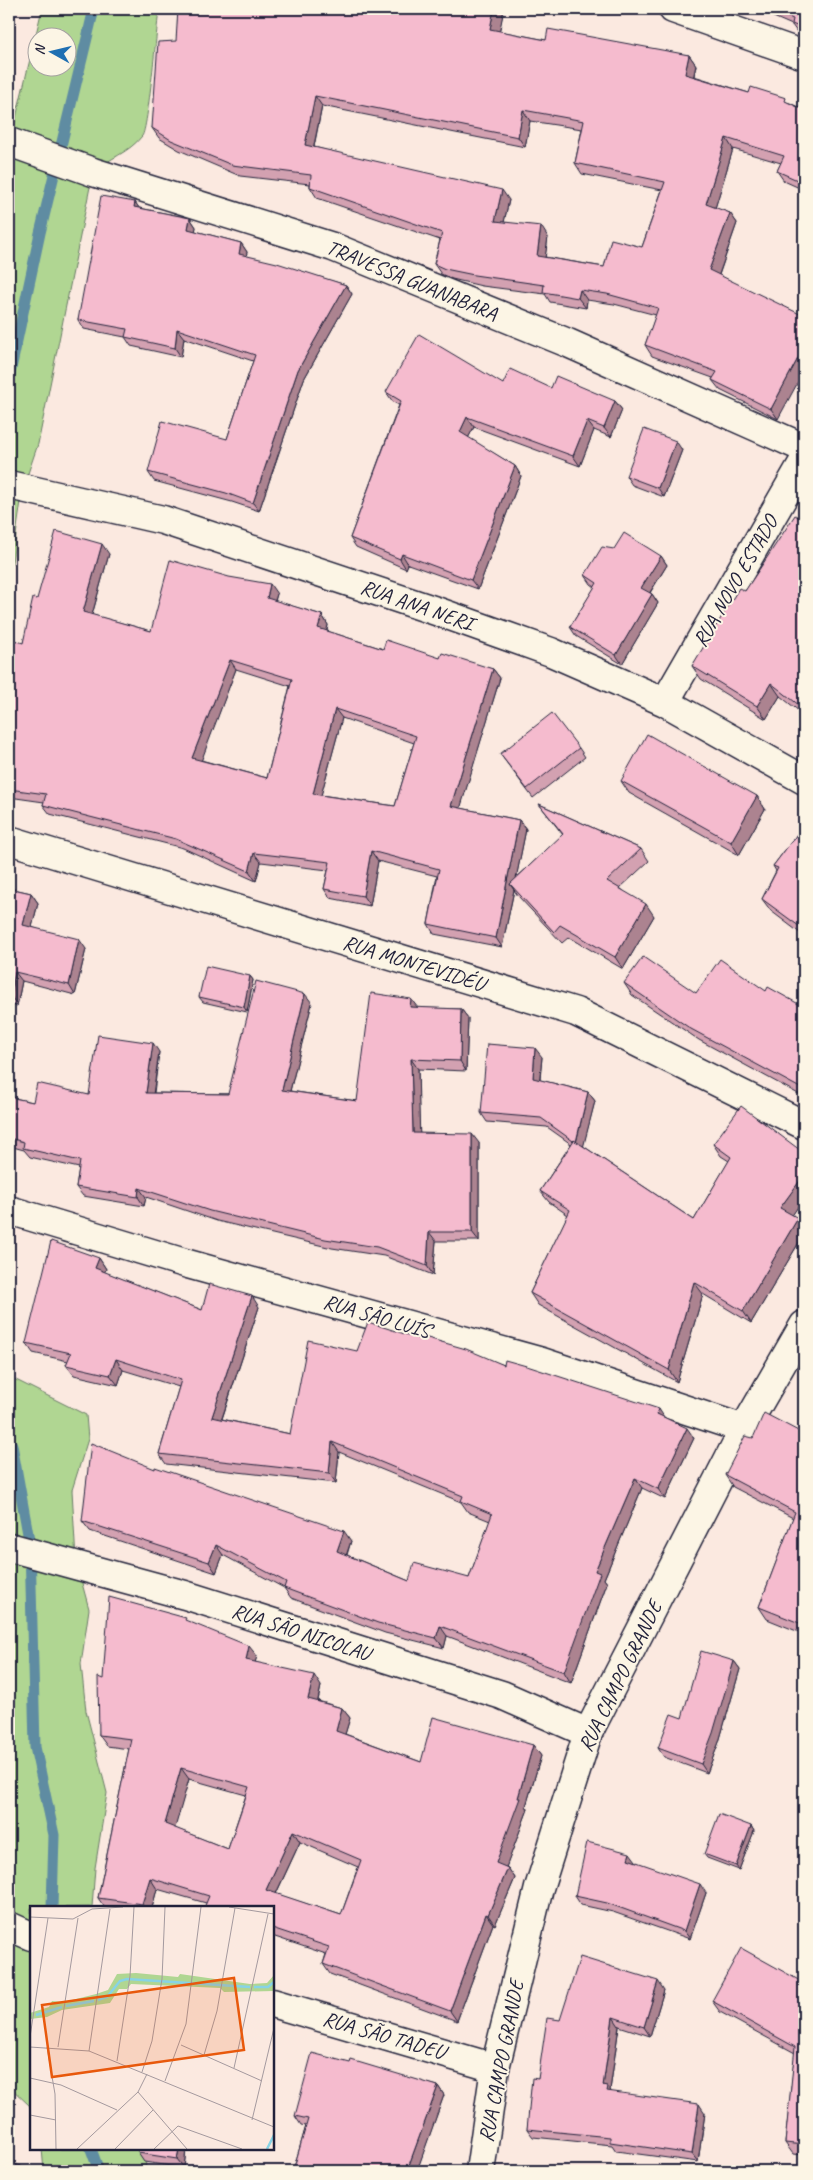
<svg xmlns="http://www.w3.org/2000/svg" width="813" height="2180" font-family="Caveat,sans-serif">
	<rect width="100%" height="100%" fill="#fbe9e0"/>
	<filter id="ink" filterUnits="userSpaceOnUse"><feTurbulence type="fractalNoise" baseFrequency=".02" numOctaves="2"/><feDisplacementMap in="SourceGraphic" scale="10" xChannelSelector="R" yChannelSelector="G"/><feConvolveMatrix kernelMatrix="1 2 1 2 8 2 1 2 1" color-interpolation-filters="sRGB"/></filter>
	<g filter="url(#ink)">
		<path fill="#b0d692" stroke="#697c66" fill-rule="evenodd" d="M 42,9 L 159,9 C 157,26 148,129 142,136 C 129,153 109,158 93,172 L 38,444 L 23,488 L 9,582 L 9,147 ZM 38,38 L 68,38 L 68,68 L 38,68 Z
			M 9,1374 L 12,1378 L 86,1415 L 88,1439 L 72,1490 L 76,1561 L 89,1609 L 81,1664 L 86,1711 L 107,1793 L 95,1868 L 92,1907 L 31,1908 L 31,2112 L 30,2106 L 9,2086 Z
			M 42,2149 L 145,2149 L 146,2171 L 44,2171 Z"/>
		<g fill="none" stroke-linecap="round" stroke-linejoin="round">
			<path stroke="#5f8ca2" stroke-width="11" d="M 9,378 L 40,233 L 94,9
				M 9,1442 L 12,1445 L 30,1545 L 35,1747 L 54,1835 L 52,1908
				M 91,2149 L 99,2171"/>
			<defs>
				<path id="street" d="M 673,9 L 804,55
					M 9,142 L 93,172 L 333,247 L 568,343 L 804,448
					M 9,485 L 163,520 L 439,612 L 551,652 L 665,702 L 804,780
					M 665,702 L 804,461
					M 9,840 L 576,1012 L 804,1125
					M 9,1210 L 188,1264 L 542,1362 L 744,1429
					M 9,1547 L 185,1595 L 502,1695 L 588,1733
					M 9,1926 L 31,1936
					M 272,2003 L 495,2068"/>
				<path id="secondary" d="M 480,2171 L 495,2068 L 539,1888 L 588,1733 L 744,1429 L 804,1325"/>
			</defs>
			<use href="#street" stroke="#22223b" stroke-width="31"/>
			<use href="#secondary" stroke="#22223b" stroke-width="31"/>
			<use href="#street" stroke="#fcf5e5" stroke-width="28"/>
			<use href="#secondary" stroke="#fcf5e5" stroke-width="28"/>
		</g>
		<path fill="#d3a1b1" stroke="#22223b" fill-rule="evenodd" d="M 504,9 L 499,31 L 546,40 L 689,55 L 696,65 L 694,76 L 749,93 L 790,103 L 804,110 L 804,190 L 784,181 L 777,171 L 781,163 L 733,149 L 715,208 L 730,213 L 737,223 L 719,275 L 778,419 L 720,390 L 712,380 L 713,378 L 652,356 L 645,345 L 656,315 L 614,304 L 587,300 L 586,308 L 550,302 L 545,294 L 482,286 L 452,279 L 441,274 L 434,264 L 440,240 L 317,198 L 310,187 L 310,184 L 240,176 L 179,150 L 159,138 L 152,128 L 176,41 ZM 322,106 L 525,147 L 530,121 L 582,129 L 575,163 L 582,174 L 662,190 L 642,247 L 604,267 L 545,257 L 548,237 L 504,222 L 509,200 L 314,147 Z
			M 755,9 L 804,9 L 804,35 L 797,32 L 792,25 Z
			M 135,202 L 139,208 L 190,218 L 196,227 L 195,231 L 241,243 L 247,252 L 246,256 L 346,285 L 352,294 L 304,379 L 259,511 L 232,502 L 154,481 L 148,472 L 227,439 L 253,361 L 184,338 L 181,357 L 131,346 L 125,337 L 84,329 L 78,320 Z
			M 503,384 L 551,388 L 615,401 L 622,410 L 611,437 L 594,430 L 580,466 L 474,427 L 468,438 L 515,466 L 521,476 L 478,589 L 408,564 L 406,569 L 356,547 L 350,538 L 399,405 L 393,402 L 386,392 Z
			M 682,450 L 664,497 L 632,485 L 626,476 Z
			M 804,512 L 804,715 L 780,696 L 766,719 L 701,679 L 692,666 L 745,591 Z
			M 109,554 L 92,615 L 151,631 L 277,594 L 275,601 L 322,615 L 328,625 L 327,631 L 383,649 L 440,658 L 493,669 L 500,678 L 460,808 L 519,820 L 526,829 L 516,878 L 563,835 L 539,804 L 641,849 L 649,861 L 620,888 L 654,916 L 623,969 L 569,937 L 562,943 L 518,896 L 514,890 L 502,947 L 434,934 L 428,924 L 437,876 L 378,861 L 370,906 L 330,898 L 324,889 L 328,870 L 261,862 L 256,881 L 183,848 L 50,814 L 43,805 L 44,802 L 9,797 L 9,663 L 23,643 L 37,599 ZM 236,669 L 290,686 L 267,778 L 201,760 ZM 342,718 L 414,743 L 395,806 L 321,795 Z
			M 661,556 L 667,565 L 650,593 L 652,594 L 658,603 L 622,664 L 576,636 L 570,627 L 595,587 L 591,584 L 585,575 Z
			M 579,748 L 585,757 L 533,798 L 500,754 Z
			M 621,781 L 757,796 L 765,809 L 739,855 L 629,793 Z
			M 804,825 L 804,936 L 771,911 L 762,899 L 776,871 L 773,866 Z
			M 9,888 L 31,893 L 38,903 L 32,927 L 86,949 L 75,995 L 22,981 L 17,1006 L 9,1004 Z
			M 250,976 L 253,980 L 247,1012 L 203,1002 L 199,997 Z
			M 624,983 L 696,993 L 766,991 L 804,1007 L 804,1097 L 699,1040 L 632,995 Z
			M 411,999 L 417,1008 L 461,1009 L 468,1018 L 466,1071 L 418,1069 L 419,1133 L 479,1143 L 479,1241 L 436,1241 L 433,1275 L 384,1256 L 332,1248 L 217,1221 L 146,1197 L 144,1206 L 83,1196 L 76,1187 L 79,1168 L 30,1157 L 24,1150 L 9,1146 L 9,1097 L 33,1102 L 89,1095 L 159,1052 L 154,1093 L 228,1094 L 312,1003 L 290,1091 L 357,1101 Z
			M 542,1057 L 540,1080 L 588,1092 L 595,1101 L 583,1146 L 694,1220 L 729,1161 L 721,1156 L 713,1144 L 804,1153 L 804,1198 L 792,1215 L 804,1227 L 804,1234 L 751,1323 L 703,1294 L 677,1382 L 538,1305 L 530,1293 L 568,1215 L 549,1202 L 540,1191 L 571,1144 L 547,1127 L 487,1122 L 481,1113 Z
			M 99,1258 L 106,1269 L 104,1272 L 202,1310 L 259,1307 L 222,1419 L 290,1434 L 357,1351 L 423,1340 L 504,1365 L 664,1417 L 694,1438 L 665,1499 L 642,1488 L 604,1579 L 607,1583 L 571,1683 L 447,1636 L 444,1648 L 385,1633 L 291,1598 L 284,1588 L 223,1555 L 216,1573 L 90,1531 L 82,1521 L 155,1469 L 351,1541 L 347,1555 L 409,1581 L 469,1578 L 490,1521 L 468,1512 L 461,1502 L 339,1452 L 336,1483 L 166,1464 L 159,1454 L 179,1387 L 123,1370 L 118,1385 L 74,1375 L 66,1365 L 68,1361 L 33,1353 L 26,1343 Z
			M 804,1434 L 804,1634 L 767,1619 L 759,1607 L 793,1518 L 733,1487 L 725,1475 L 753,1438 Z
			M 189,1622 L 257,1656 L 255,1662 L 321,1686 L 318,1701 L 342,1708 L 350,1718 L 345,1734 L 421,1762 L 533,1745 L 541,1756 L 526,1806 L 528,1809 L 506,1867 L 508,1868 L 515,1878 L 495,1925 L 493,1924 L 457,2021 L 330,1974 L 323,1964 L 326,1954 L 272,1936 L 272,1908 L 206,1903 L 157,1889 L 152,1908 L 105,1908 L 98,1898 L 129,1749 L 107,1746 L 99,1735 L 103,1679 ZM 189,1779 L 246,1795 L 228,1849 L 174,1828 ZM 300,1842 L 358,1867 L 341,1915 L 276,1894 Z
			M 734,1661 L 740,1669 L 719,1742 L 707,1773 L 664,1757 L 658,1748 L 682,1718 Z
			M 751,1826 L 754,1831 L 739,1870 L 707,1858 L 704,1854 Z
			M 636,1861 L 636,1862 L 706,1893 L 690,1939 L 613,1912 L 581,1905 L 575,1896 Z
			M 804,1983 L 804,2155 L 793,2154 L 785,2143 L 795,2053 L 720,2012 L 712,2001 Z
			M 664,1990 L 650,2036 L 619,2026 L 610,2090 L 611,2092 L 705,2113 L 698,2162 L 616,2151 L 612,2145 L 533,2137 L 527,2129 L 538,2079 L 560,2020 Z
			M 350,2063 L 438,2086 L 444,2095 L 418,2167 L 293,2171 L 306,2126 L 301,2125 L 295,2116 Z
			M 186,2149 L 184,2168 L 144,2162 L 138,2153 Z"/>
		<path fill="#ac8390" stroke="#22223b" d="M 494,9 L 504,9 L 498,39 L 490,29 Z
			M 689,55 L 696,65 L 692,84 L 685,74 Z
			M 315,96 L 322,106 L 312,155 L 305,145 Z
			M 523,110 L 530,121 L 525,147 L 518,137 Z
			M 726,138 L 733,149 L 713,215 L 706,204 Z
			M 502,190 L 509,200 L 502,231 L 495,221 Z
			M 135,202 L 141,211 L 134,207 Z
			M 730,213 L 737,223 L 717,280 L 709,270 Z
			M 190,218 L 196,227 L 194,238 L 188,229 Z
			M 541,226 L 548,237 L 544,266 L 537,256 Z
			M 241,243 L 247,252 L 245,263 L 239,254 Z
			M 346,285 L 352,294 L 304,379 L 259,511 L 253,503 L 298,370 Z
			M 580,290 L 587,300 L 586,308 L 578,298 Z
			M 177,329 L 184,338 L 181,357 L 175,348 Z
			M 804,347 L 804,371 L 778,419 L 771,409 Z
			M 615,401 L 622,410 L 611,437 L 604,428 Z
			M 467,417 L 474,427 L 466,442 L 460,432 Z
			M 587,421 L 594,430 L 580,466 L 573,456 Z
			M 676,441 L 682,450 L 664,497 L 658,488 Z
			M 515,466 L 521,476 L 478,589 L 471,580 Z
			M 102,544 L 109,554 L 90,622 L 83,612 Z
			M 402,554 L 408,564 L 406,569 L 400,559 Z
			M 661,556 L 667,565 L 647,597 L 641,588 Z
			M 270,584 L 277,594 L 273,607 L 267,598 Z
			M 652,594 L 658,603 L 622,664 L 616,655 Z
			M 322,615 L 328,625 L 325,637 L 318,628 Z
			M 230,660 L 236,669 L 199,767 L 192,758 Z
			M 493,669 L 500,678 L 458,816 L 451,806 Z
			M 771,683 L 780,696 L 766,719 L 757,706 Z
			M 335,709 L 342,718 L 319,803 L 313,794 Z
			M 757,796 L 765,809 L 739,855 L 731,842 Z
			M 519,820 L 526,829 L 514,889 L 510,884 L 514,890 L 502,947 L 496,938 Z
			M 371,851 L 378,861 L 370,906 L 363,896 Z
			M 254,853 L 261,862 L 256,881 L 249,871 Z
			M 31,893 L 38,903 L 30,935 L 23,925 Z
			M 646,904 L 654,916 L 623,969 L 615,957 Z
			M 79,939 L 86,949 L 75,995 L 69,985 Z
			M 15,972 L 22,981 L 17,1006 L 11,996 Z
			M 250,976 L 253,980 L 247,1012 L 244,1007 Z
			M 305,994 L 312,1003 L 288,1099 L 282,1090 Z
			M 411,999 L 418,1008 L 410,1007 Z
			M 461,1009 L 468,1018 L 466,1071 L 460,1061 Z
			M 153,1043 L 159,1052 L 152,1102 L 146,1093 Z
			M 535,1048 L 542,1057 L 539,1087 L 533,1078 Z
			M 411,1059 L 418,1069 L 420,1142 L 413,1133 Z
			M 588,1092 L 595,1101 L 582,1152 L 576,1143 Z
			M 472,1134 L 479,1143 L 479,1241 L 472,1232 Z
			M 804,1175 L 804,1198 L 789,1220 L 780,1208 Z
			M 139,1188 L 146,1197 L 144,1206 L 138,1197 Z
			M 798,1218 L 804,1227 L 804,1234 L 751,1323 L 743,1311 Z
			M 429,1232 L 436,1241 L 433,1275 L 427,1266 Z
			M 99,1258 L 106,1269 L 102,1278 L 95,1268 Z
			M 694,1282 L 703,1294 L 677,1382 L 669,1370 Z
			M 252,1296 L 259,1307 L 219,1427 L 212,1417 Z
			M 116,1359 L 123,1370 L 118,1385 L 110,1375 Z
			M 659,1409 L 666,1420 L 657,1414 Z
			M 687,1428 L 694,1438 L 665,1499 L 658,1489 Z
			M 332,1442 L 339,1452 L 336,1483 L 329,1473 Z
			M 635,1478 L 642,1488 L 604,1579 L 607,1583 L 571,1683 L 564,1672 L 595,1571 Z
			M 344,1531 L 351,1541 L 344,1562 L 337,1551 Z
			M 216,1545 L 223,1555 L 216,1573 L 209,1562 Z
			M 804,1617 L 804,1628 L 802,1624 Z
			M 440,1626 L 447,1636 L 444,1648 L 436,1638 Z
			M 249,1646 L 257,1656 L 253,1670 L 246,1660 Z
			M 734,1661 L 740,1669 L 719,1742 L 707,1773 L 701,1764 Z
			M 314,1675 L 321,1686 L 316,1709 L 308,1699 Z
			M 342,1708 L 350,1718 L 343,1741 L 336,1731 Z
			M 533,1745 L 541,1756 L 526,1806 L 528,1809 L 504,1873 L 496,1863 L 518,1798 Z
			M 181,1768 L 189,1779 L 173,1835 L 165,1824 Z
			M 751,1826 L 754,1831 L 739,1870 L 736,1866 Z
			M 293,1831 L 300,1842 L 273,1900 L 266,1890 Z
			M 630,1853 L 636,1861 L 634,1868 L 628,1859 Z
			M 508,1868 L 515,1878 L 495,1925 L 488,1915 Z
			M 150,1878 L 157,1889 L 152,1908 L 144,1908 L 142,1904 Z
			M 700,1884 L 706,1893 L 690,1939 L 684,1931 Z
			M 486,1914 L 493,1924 L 457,2021 L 450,2011 Z
			M 658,1981 L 664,1990 L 650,2036 L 644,2027 Z
			M 613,2017 L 619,2026 L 610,2090 L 614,2095 L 613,2100 L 603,2086 Z
			M 438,2086 L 444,2095 L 417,2171 L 409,2165 Z
			M 699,2104 L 705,2113 L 698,2162 L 692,2154 Z
			M 179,2149 L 186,2149 L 184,2168 L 177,2159 Z
			M 21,2166 L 25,2171 L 20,2171 Z"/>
		<path fill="#f5bbce" stroke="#22223b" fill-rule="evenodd" d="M 178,9 L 494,9 L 490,29 L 546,40 L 548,29 L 689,55 L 685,74 L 749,93 L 751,87 L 786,98 L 785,101 L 804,110 L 804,183 L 777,171 L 784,156 L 726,138 L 706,204 L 730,213 L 709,270 L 804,316 L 804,347 L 771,409 L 712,380 L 717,372 L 645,345 L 658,308 L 607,294 L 580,290 L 578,298 L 543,292 L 544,285 L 474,275 L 445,269 L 434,264 L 442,233 L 310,187 L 311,175 L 232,165 L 171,140 L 152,128 L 158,42 L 176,41 ZM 315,96 L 518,137 L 523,110 L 584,121 L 575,163 L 665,182 L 642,247 L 611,239 L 604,267 L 537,256 L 541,226 L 495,221 L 502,190 L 305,145 Z
			M 769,9 L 804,9 L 804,29 L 792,24 L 793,19 Z
			M 101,196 L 135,202 L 134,207 L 190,218 L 188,229 L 241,243 L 239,254 L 277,263 L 346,285 L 298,370 L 253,503 L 226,493 L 148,472 L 162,421 L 227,439 L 255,355 L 177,329 L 175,348 L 125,337 L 127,329 L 78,320 Z
			M 419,334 L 503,384 L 510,369 L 551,388 L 556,376 L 615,401 L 604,428 L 587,421 L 573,456 L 467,417 L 460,432 L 515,466 L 471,580 L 402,554 L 400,559 L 350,538 L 401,401 L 386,392 Z
			M 644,429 L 676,441 L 658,488 L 626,476 Z
			M 804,512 L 804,709 L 771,683 L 757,706 L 692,666 L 739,588 L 745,591 L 795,515 L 800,518 Z
			M 56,531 L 102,544 L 83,612 L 151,631 L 170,560 L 229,577 L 270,584 L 267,598 L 322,615 L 318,628 L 383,649 L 386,640 L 440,658 L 442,653 L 493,669 L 451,806 L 519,820 L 496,938 L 428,924 L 439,869 L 371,851 L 363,896 L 324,889 L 330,862 L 254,853 L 249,871 L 176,839 L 43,805 L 46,794 L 9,789 L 9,663 L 12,639 L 23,643 L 33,598 L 37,599 ZM 230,660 L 292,679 L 267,778 L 192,758 ZM 335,709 L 416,736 L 395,806 L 313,794 Z
			M 624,533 L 661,556 L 641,588 L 652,594 L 616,655 L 570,627 L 597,583 L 585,575 L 602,547 L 614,549 Z
			M 552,713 L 579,748 L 527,789 L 500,754 Z
			M 647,734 L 757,796 L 731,842 L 621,781 Z
			M 539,804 L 641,849 L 607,881 L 646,904 L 615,957 L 560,925 L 554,932 L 510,884 L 563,834 Z
			M 804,825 L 804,928 L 803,929 L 762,899 L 778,868 L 773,866 Z
			M 9,888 L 31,893 L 23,925 L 79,939 L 69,985 L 15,972 L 11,996 L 9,996 Z
			M 643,957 L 696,993 L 720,959 L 766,991 L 768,987 L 804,1007 L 804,1090 L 691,1029 L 624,983 Z
			M 206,966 L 250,976 L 244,1007 L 199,997 Z
			M 256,981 L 305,994 L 282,1090 L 357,1101 L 371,993 L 411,999 L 410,1007 L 461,1009 L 460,1061 L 411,1059 L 413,1133 L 472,1134 L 472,1232 L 429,1232 L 427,1266 L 377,1247 L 325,1239 L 210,1211 L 139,1188 L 138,1197 L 76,1187 L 80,1161 L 23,1148 L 24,1142 L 9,1138 L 9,1097 L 33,1102 L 37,1083 L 89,1095 L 98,1035 L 153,1043 L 146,1093 L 228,1094 Z
			M 487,1044 L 535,1048 L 533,1078 L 588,1092 L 576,1142 L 574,1140 L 573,1141 L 541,1118 L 481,1113 Z
			M 741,1106 L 804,1153 L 804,1175 L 780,1208 L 798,1218 L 743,1311 L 694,1282 L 669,1370 L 530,1293 L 570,1210 L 540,1191 L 574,1140 L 694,1220 L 731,1157 L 713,1144 Z
			M 51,1241 L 99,1258 L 95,1268 L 202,1310 L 209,1284 L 252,1296 L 212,1417 L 290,1434 L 308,1340 L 357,1351 L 368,1322 L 423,1340 L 424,1337 L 466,1349 L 504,1365 L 505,1360 L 530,1367 L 659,1409 L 657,1414 L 687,1428 L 658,1489 L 635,1478 L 595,1571 L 600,1573 L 564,1672 L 440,1626 L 436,1638 L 378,1623 L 284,1588 L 286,1582 L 216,1545 L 209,1562 L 82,1521 L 91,1443 L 155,1469 L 155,1467 L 344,1531 L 337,1551 L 409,1581 L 414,1563 L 469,1578 L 492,1514 L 461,1501 L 463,1496 L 332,1442 L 329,1473 L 159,1454 L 181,1380 L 116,1359 L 110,1375 L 66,1365 L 71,1353 L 26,1343 Z
			M 764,1413 L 804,1434 L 804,1617 L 802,1624 L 759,1607 L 795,1512 L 725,1475 L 745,1436 L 753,1438 Z
			M 109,1597 L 186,1618 L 185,1620 L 249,1646 L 246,1660 L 314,1675 L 308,1699 L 342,1708 L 336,1731 L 421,1762 L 433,1717 L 533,1745 L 518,1798 L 520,1798 L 496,1863 L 508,1868 L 488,1915 L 486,1914 L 450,2011 L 323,1964 L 329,1947 L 272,1928 L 272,1908 L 204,1908 L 209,1896 L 150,1878 L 142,1904 L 98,1898 L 131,1739 L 99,1735 L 98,1677 L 103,1679 ZM 181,1768 L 249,1787 L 228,1849 L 165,1824 ZM 293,1831 L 361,1860 L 341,1915 L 266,1890 Z
			M 701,1651 L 734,1661 L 713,1733 L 701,1764 L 658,1748 L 671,1714 L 682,1718 Z
			M 719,1814 L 751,1826 L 736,1866 L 704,1854 Z
			M 587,1842 L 630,1853 L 628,1859 L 700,1884 L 684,1931 L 607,1903 L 575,1896 Z
			M 741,1948 L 804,1983 L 804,2145 L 785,2143 L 795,2047 L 712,2001 Z
			M 580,1957 L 658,1981 L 644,2027 L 613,2017 L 603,2086 L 608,2087 L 607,2091 L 699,2104 L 692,2154 L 610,2142 L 610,2137 L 527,2129 L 532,2078 L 538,2079 L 547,2018 L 560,2020 Z
			M 312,2053 L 350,2063 L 351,2060 L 438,2086 L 409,2165 L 433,2170 L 432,2171 L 293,2171 L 308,2119 L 295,2116 Z
			M 138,2149 L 179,2149 L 177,2159 L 138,2153 Z
			M 9,2163 L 21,2166 L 20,2171 L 9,2171 Z"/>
	</g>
	<g text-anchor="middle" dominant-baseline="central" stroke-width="4" stroke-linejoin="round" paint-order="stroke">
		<g font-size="21" fill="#22223b" stroke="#fcf5e5">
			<text transform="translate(412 280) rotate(22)">TRAVESSA GUANABARA</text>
			<text transform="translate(735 581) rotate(-60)">RUA NOVO ESTADO</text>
			<text transform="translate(417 605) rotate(19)">RUA ANA NERI</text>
			<text transform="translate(414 963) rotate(17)">RUA MONTEVIDÉU</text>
			<text transform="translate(377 1316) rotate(16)">RUA SÃO LUÍS</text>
			<text transform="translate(301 1632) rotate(18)">RUA SÃO NICOLAU</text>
			<text transform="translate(620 1676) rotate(-64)">RUA CAMPO GRANDE</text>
			<text transform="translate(384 2035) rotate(16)">RUA SÃO TADEU</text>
			<text transform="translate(501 2061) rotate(-79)">RUA CAMPO GRANDE</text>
		</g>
	</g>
	<g transform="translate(30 1906)">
		<rect width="244" height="244" fill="#fbe9e0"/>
		<path d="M 106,67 L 148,71 L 150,68 L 220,78 L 237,77 L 244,69 L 244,85 L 194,86 L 190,82 L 101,78 L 97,83 L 89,83 L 80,97 L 32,104 L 17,111 L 0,113 L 0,107 L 19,101 L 22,95 L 34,96 L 66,88 L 78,84 L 87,68 Z" fill="#b0d692"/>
		<path fill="none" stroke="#87d3e6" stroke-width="2.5" d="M 224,81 L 238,81 L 244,76M 68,94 L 77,91 L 90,75 L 97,73 L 220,81M 36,100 L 64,95M 6,109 L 32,101M 237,243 L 244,229"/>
		<path fill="none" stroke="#a4999e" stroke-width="1" d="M 199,1 L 244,8M 0,11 L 43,13 L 62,3 L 93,1M 0,131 L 18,12M 151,139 L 232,175M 0,141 L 59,145 L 244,221M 17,141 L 25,188 L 26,243M 28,141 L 48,12M 59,145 L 80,3M 174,149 L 187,105 L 205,2M 87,155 L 100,70 L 104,1M 204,162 L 238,8M 112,166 L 122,135 L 132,73 L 135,1M 0,172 L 31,179 L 87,204M 135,175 L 156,118 L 171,1M 108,186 L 157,243M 0,209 L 26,214M 222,214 L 244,122M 47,243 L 108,186 L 117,168M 85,243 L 123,204M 124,243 L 148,220 L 212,243"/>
		<path fill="#e8590c" fill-opacity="0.15" stroke="#e8590c" stroke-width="2.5" d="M 204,72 L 214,144 L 22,171 L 12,99 Z"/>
		<rect width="244" height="244" fill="none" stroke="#22223b" stroke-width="2.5"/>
	</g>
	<rect width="813" height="2180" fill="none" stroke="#fcf5e5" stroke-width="30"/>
	<rect x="15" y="15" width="783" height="2150" fill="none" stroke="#22223b" stroke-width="2" filter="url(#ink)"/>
	<g transform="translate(52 52) rotate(278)"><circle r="24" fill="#fcf5e5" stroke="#a5a1a1"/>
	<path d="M0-4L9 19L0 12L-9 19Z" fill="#1f6fb2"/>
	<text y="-8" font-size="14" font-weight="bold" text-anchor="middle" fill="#22223b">N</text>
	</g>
</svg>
